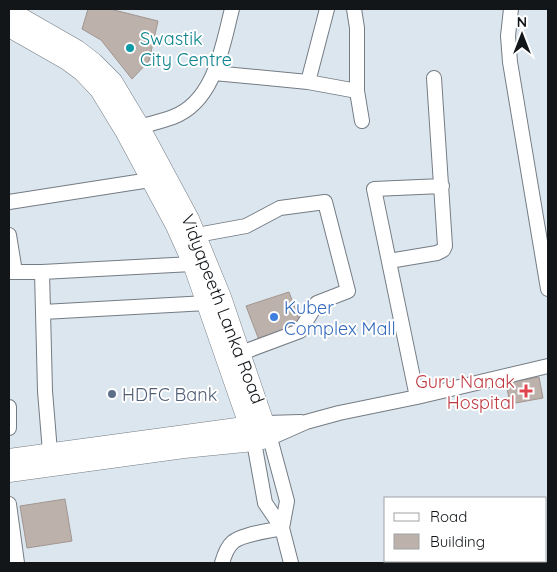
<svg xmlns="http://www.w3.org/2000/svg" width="557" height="572" font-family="Quicksand,sans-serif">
	<rect width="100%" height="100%" fill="#dce6ee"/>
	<path fill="#bdb1ac" stroke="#a19590" d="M 88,9 L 110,9 L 158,21 L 149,61 L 132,79 L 101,40 L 82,29 Z
		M 289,292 L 302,327 L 259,340 L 246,306 Z
		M 539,377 L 543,398 L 510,404 L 506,383 Z
		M 65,499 L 72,541 L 27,548 L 20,506 Z"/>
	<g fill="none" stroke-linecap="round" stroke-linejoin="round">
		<defs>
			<path id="minor" d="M 354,9 L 357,28 L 357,91 L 362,121
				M 511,9 L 508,36 L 510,62 L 548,289
				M 214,73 L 308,82 L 357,91
				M 308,82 L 327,9
				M 131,129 C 145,125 160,122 173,117 C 215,101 222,47 232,9
				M 9,202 L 150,180
				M 9,235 L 15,272
				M 197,235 L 246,226 L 280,208 L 325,202 L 348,291 L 317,303 L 300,331 L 241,353
				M 389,261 L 437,253 L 443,250 L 445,246 L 434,78
				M 9,272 L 42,272 L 45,391 L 50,452
				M 42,272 L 192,264
				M 43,312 L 207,303
				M 417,397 L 374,189 L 442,186
				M 9,407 L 9,428
				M 266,423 L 301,422
				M 254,442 L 265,503 L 282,528 L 291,563
				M 9,504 L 17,563
				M 282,528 L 287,501 L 270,438 L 306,422 L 339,413 L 417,397 L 548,366
				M 222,563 C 224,556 227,547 233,542 C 242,534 270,531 282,528"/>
			<path id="major" d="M 9,10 L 77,49 L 94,62 L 113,81 L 140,126 L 190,219 L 222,297 L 270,438 L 254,442 L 184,449 L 9,473
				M 9,28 L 67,61 L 82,72 L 99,90 L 124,131 L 175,226 L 192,264 L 254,442
				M 9,458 L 258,424"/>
		</defs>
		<use href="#minor" stroke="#747c84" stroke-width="16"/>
		<use href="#major" stroke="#747c84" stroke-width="19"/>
		<use href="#minor" stroke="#fff" stroke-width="14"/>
		<use href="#major" stroke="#fff" stroke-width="18"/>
	</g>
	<circle fill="#0f9aa8" stroke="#fff" stroke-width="2" cx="130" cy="48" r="5"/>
	<circle fill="#3f7fe0" stroke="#fff" stroke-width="2" cx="274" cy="317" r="5"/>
	<path fill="#e0444e" stroke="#fff" stroke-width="2" d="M523.5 383.5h5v5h5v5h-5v5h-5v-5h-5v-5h5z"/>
	<circle fill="#5c6f8a" stroke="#fff" stroke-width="2" cx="112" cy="394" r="5"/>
	<g text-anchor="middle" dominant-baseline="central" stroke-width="4" stroke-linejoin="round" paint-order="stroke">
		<g font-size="18" fill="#0d838f" stroke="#fff" text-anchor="start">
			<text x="140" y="38">Swastik<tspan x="140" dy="21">City Centre</tspan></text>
		</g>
		<g font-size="18" fill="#366cbe" stroke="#fff" text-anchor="start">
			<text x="284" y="307">Kuber<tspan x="284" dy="21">Complex Mall</tspan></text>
		</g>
		<g font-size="18" fill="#121619" stroke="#fff">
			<text transform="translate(223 309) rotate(69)">Vidyapeeth Lanka Road</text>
		</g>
		<g font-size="18" fill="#be3a42" stroke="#fff" text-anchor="end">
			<text x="515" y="381">Guru Nanak<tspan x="515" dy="21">Hospital</tspan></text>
		</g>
		<g font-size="18" fill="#4e5e75" stroke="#fff" text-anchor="start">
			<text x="122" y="394">HDFC Bank</text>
		</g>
	</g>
	<rect width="557" height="572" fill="none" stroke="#121619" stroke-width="20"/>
	<rect x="384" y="497" width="162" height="65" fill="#ffffff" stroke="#a0a2a3"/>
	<rect x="394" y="513" width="25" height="8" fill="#ffffff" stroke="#a0a2a3"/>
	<text x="430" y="522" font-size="15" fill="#121619">Road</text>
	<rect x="394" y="534" width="25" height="15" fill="#bdb1ac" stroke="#a0a2a3"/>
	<text x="430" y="547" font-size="15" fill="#121619">Building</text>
	<g transform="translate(522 35)" stroke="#ffffff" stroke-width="4" paint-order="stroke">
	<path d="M0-4L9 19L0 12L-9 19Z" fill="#121619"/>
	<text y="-8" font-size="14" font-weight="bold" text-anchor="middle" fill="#121619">N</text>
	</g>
</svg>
